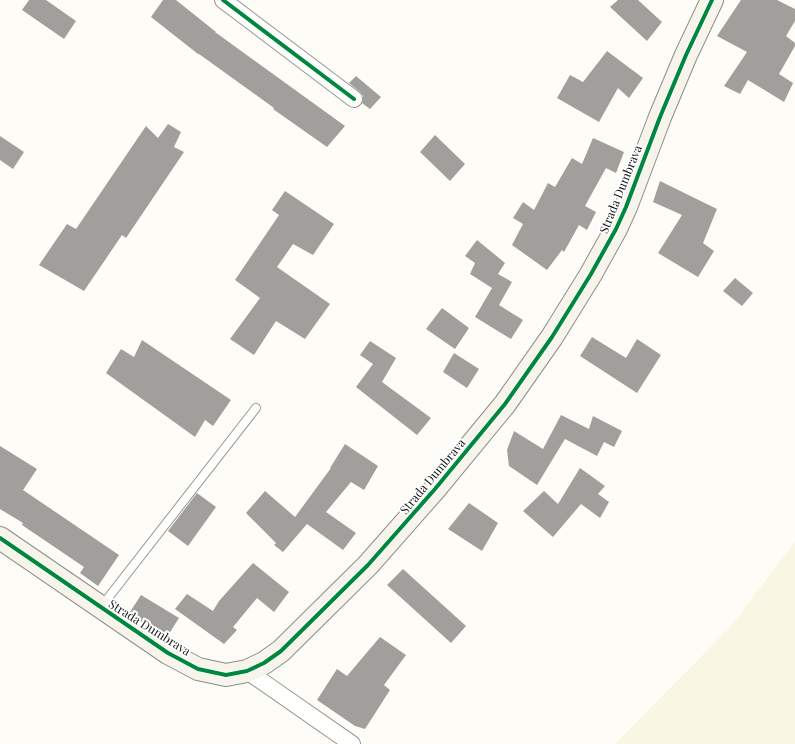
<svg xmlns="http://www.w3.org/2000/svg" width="795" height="744" font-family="'Playfair Display',serif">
	<rect width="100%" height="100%" fill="#fdfcf7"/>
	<path fill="#f9f7e4" d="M 795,541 L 795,744 L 615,744 L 731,626 Z"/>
	<path fill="#a19f9c" d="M 29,0 L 46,0 L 76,21 L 64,39 L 22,10 Z
		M 163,0 L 176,0 L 216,32 L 215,32 L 345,126 L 327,147 L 273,109 L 274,108 L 199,54 L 198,54 L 151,17 Z
		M 618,0 L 638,0 L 662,22 L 647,41 L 610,7 Z
		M 741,0 L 777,0 L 795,9 L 795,21 L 786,36 L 795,43 L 795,46 L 779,74 L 793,83 L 784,102 L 748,80 L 740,94 L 724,86 L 747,52 L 717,36 Z
		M 607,51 L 643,78 L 629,98 L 618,88 L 599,122 L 557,98 L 570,75 L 583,82 Z
		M 356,76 L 381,97 L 370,109 L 362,103 L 363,100 L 363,96 L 360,92 L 349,83 Z
		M 168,124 L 181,132 L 174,147 L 184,152 L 126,238 L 122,235 L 84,291 L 39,265 L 67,224 L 76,229 L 146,126 L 158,138 Z
		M 435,135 L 465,164 L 450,181 L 420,152 Z
		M 0,136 L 24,152 L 13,169 L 0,160 Z
		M 593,138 L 624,152 L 616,173 L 606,168 L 585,206 L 596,212 L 587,230 L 579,225 L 564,252 L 562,250 L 547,270 L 512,245 L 523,224 L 513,218 L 523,202 L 534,210 L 548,183 L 555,187 L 572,158 L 582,164 Z
		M 660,181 L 717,209 L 703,243 L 714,251 L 698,277 L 658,253 L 682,215 L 653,202 Z
		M 285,191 L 334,224 L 313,255 L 293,244 L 277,267 L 330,304 L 305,339 L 276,321 L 254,355 L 230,339 L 260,298 L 235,280 L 279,215 L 272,210 Z
		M 477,240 L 505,263 L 498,274 L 512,282 L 499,305 L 523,320 L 511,339 L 475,317 L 492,288 L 470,274 L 475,263 L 465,256 Z
		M 735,278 L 753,293 L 742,306 L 723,291 Z
		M 442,308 L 469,328 L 455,349 L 426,329 Z
		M 592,337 L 626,358 L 637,339 L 661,355 L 637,393 L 580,356 Z
		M 142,340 L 231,400 L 213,426 L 205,420 L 195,437 L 106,373 L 121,349 L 134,357 Z
		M 370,341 L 396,358 L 382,382 L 431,418 L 417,435 L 356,387 L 373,364 L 360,355 Z
		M 454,353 L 479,369 L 467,388 L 443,372 Z
		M 561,415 L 589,429 L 593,416 L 622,431 L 614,447 L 604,442 L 597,456 L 565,439 L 537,485 L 509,466 L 507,450 L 514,431 L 543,449 Z
		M 345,444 L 378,466 L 364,490 L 351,482 L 326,512 L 356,533 L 343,550 L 307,524 L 283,552 L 274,545 L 276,543 L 246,513 L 265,491 L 295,517 L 331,468 L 330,468 Z
		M 0,446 L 37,469 L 23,490 L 119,555 L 98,586 L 80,573 L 84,567 L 22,525 L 23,523 L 0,509 Z
		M 580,468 L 605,486 L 598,494 L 609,502 L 600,518 L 581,504 L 553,537 L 523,511 L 544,491 L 558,504 Z
		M 197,493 L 216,507 L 188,546 L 168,531 Z
		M 469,503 L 498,523 L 482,551 L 448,529 Z
		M 253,563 L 289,592 L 274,612 L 257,598 L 233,627 L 237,630 L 224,644 L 175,609 L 187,594 L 213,611 L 219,601 Z
		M 403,569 L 466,626 L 451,643 L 387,585 Z
		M 141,595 L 179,618 L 167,637 L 130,612 Z
		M 380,637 L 406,655 L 384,685 L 390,690 L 365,729 L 355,726 L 317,700 L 337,669 L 347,676 Z"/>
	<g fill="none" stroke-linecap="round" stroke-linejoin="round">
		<defs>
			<path id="lane" d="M 101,607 L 256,408"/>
			<path id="street" d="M 223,0 L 354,99
				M 247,671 L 352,744"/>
			<path id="secondary" d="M 0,538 L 168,653 L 198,669 L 226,675 L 247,671 L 264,663 L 281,651 L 368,565 L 435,489 L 505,404 L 552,337 L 591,274 L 616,229 L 626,207 L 660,117 L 686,55 L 712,0"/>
		</defs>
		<use href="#lane" stroke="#979795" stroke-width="10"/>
		<use href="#street" stroke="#979795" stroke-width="18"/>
		<use href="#secondary" stroke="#8e8d8b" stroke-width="24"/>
		<use href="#lane" stroke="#fffffe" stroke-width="8"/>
		<use href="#street" stroke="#fffffe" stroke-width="16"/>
		<use href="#secondary" stroke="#f6f4eb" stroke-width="22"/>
		<defs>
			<path id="cycleway" d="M 223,0 L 354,99
				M 0,538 L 168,653 L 198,669 L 226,675 L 247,671 L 264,663 L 281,651 L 368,565 L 435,489 L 505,404 L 552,337 L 591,274 L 616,229 L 626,207 L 660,117 L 686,55 L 712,0"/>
		</defs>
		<use href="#cycleway" stroke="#fff" stroke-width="6"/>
		<use href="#cycleway" stroke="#00873e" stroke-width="4"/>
	</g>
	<g text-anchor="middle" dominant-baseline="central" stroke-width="4" stroke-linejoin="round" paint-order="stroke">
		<g font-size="12" fill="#111" stroke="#fff">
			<text transform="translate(620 189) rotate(-68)">Strada Dumbrava</text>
			<text transform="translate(432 476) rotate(-50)">Strada Dumbrava</text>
			<text transform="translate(150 627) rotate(32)">Strada Dumbrava</text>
		</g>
	</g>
</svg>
